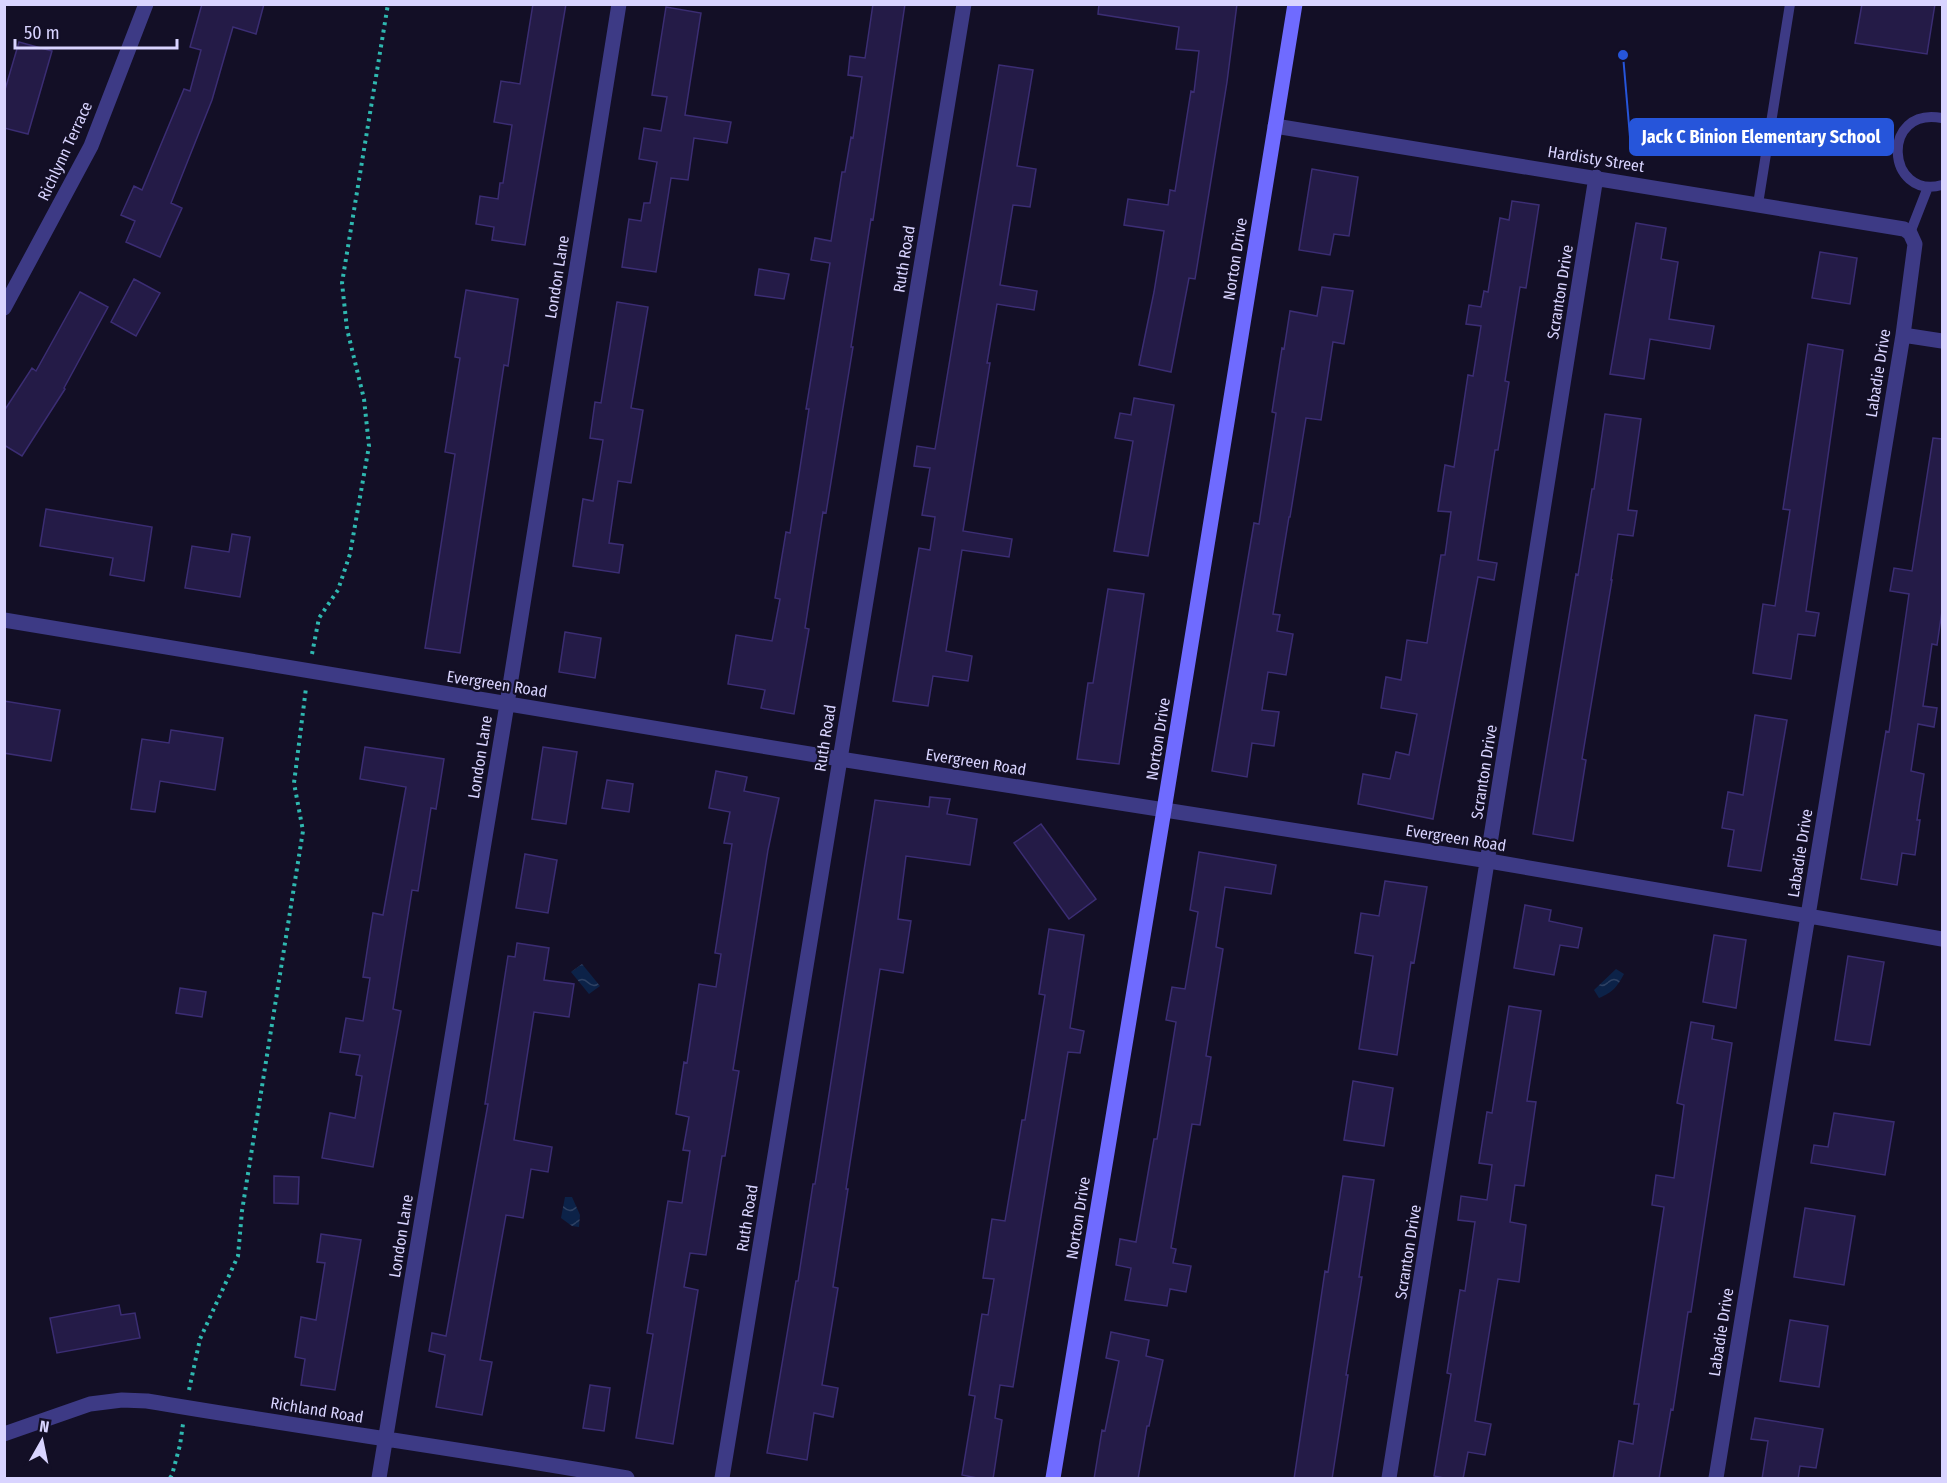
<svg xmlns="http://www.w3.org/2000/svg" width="1947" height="1483" font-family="'Fira Sans Condensed',sans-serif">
	<defs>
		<pattern id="water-waves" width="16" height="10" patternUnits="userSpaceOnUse" patternTransform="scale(1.5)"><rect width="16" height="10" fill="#0c2248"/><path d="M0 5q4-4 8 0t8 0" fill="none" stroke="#2f4163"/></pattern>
	</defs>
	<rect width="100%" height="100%" fill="#130f26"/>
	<path fill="url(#water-waves)" d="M 582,964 L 600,986 L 589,994 L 571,972 Z
		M 1616,969 L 1624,974 C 1617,987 1613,992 1599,998 L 1594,990 Z
		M 565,1197 L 572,1197 L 580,1215 L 579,1227 L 572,1226 L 561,1218 Z"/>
	<path fill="#241b47" stroke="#3b2d73" stroke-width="1.5" d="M 202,4 L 264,4 L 256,34 L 233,27 L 212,100 L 171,203 L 182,208 L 160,257 L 126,242 L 135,221 L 121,215 L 134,186 L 142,190 L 184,89 L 190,91 L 201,50 L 190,47 Z
		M 533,4 L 566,4 L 525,245 L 492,240 L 494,227 L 476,224 L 480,196 L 498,199 L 500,183 L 503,183 L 512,125 L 494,122 L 501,81 L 520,84 Z
		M 873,4 L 905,4 L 873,220 L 871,219 L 851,347 L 853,347 L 842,414 L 826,513 L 823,512 L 805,628 L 809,629 L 794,714 L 761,708 L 765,690 L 728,684 L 736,635 L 772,641 L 780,599 L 775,598 L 786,532 L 790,533 L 809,409 L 806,409 L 830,263 L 811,260 L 815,238 L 831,241 L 842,172 L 845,172 L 851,137 L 853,138 L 862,77 L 848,75 L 850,56 L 865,58 Z
		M 1099,4 L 1237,4 L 1227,82 L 1195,279 L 1189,278 L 1171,372 L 1139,365 L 1154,292 L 1164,231 L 1124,225 L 1128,199 L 1168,205 L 1170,190 L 1175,191 L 1191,91 L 1194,92 L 1199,51 L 1176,49 L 1179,27 L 1098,14 Z
		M 1862,4 L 1935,4 L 1927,54 L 1855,43 Z
		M 666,7 L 701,13 L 685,115 L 731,122 L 727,143 L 694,138 L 688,180 L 671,178 L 656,272 L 622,267 L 629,219 L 641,221 L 644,203 L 650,203 L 657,162 L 639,159 L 644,128 L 661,131 L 667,97 L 652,95 Z
		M 19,42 L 52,51 L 28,134 L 4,128 L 4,93 Z
		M 999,65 L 1033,70 L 1017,166 L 1036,169 L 1030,207 L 1013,205 L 1000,285 L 1037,291 L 1034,310 L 997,304 L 987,363 L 990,363 L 963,531 L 1012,539 L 1009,557 L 962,550 L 946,651 L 972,656 L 968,681 L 933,676 L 928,706 L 893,701 L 919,548 L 930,550 L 935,517 L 922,515 L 930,468 L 914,466 L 917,446 L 935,449 Z
		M 1312,169 L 1358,177 L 1349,236 L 1334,234 L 1330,255 L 1299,250 Z
		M 1512,201 L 1539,205 L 1526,288 L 1520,287 L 1505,381 L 1509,382 L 1498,450 L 1495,450 L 1478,560 L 1497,563 L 1494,580 L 1478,577 L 1433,819 L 1358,804 L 1363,774 L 1390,779 L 1396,752 L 1409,755 L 1417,714 L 1381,708 L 1386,677 L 1401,680 L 1407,640 L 1427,643 L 1441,555 L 1445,555 L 1451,512 L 1438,511 L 1445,465 L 1454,467 L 1468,375 L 1473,376 L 1481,326 L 1466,324 L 1469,305 L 1481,307 L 1484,291 L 1488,292 L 1500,218 L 1509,220 Z
		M 1636,223 L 1666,228 L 1661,259 L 1678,262 L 1669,319 L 1714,326 L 1710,349 L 1650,339 L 1644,379 L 1610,374 Z
		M 1820,252 L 1857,258 L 1850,304 L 1812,298 Z
		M 759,269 L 789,274 L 784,299 L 755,295 Z
		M 134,279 L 160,293 L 136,336 L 111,322 Z
		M 1322,287 L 1353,291 L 1344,344 L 1333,342 L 1321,420 L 1306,418 L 1290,517 L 1289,517 L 1273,614 L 1280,615 L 1277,631 L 1293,634 L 1286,675 L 1268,672 L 1262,710 L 1279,712 L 1274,746 L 1252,743 L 1247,777 L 1212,771 L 1254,523 L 1259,524 L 1276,413 L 1272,412 L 1282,348 L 1284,349 L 1290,311 L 1317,316 Z
		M 466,290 L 518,299 L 508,366 L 504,365 L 460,653 L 425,648 L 455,454 L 445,452 L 460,358 L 455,357 Z
		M 80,292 L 108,307 L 64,388 L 65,389 L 22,456 L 4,445 L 4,411 L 32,368 L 36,371 Z
		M 617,302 L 648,307 L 631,408 L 643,410 L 631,483 L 618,481 L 609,543 L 623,545 L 619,573 L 573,566 L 583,499 L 593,501 L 603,440 L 590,438 L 595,402 L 601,403 Z
		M 1808,344 L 1843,350 L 1806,611 L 1819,613 L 1815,636 L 1798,634 L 1791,679 L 1753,673 L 1763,604 L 1775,606 L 1790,510 L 1783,509 Z
		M 1134,398 L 1174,405 L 1148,556 L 1114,551 L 1133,441 L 1115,438 L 1120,413 L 1131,415 Z
		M 1605,414 L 1641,419 L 1628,510 L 1637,511 L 1633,536 L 1618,534 L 1611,580 L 1612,580 L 1582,759 L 1586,760 L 1573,841 L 1533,834 L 1576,574 L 1578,575 L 1592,489 L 1594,489 Z
		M 1933,438 L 1942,439 L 1942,611 L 1937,645 L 1932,644 L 1923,706 L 1937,708 L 1934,727 L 1918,724 L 1911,771 L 1924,774 L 1917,820 L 1920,820 L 1915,855 L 1902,853 L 1897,885 L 1861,879 L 1886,731 L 1889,732 L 1909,594 L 1890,591 L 1894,568 L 1912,571 Z
		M 46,509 L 152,527 L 144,581 L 110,575 L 113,558 L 40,546 Z
		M 232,534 L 250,537 L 240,597 L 185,588 L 192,546 L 229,552 Z
		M 1108,589 L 1144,594 L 1119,764 L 1077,759 L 1088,683 L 1093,683 Z
		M 565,632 L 601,638 L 595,678 L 559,672 Z
		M 4,701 L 60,710 L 51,761 L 4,753 Z
		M 1755,715 L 1787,720 L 1761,871 L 1728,866 L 1734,830 L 1722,828 L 1728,792 L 1743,795 Z
		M 171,730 L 223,738 L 215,790 L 160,781 L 155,812 L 131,809 L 142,739 L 169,743 Z
		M 365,747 L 444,759 L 436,809 L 431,808 L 418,891 L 412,890 L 393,1009 L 401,1011 L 373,1167 L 322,1158 L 330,1113 L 355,1118 L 362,1076 L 356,1075 L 360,1055 L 340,1052 L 346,1018 L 363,1021 L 370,978 L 363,977 L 373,913 L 383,915 L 406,787 L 360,779 Z
		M 543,747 L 577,752 L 566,824 L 532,819 Z
		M 716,771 L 747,777 L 744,791 L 779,798 L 768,850 L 733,1070 L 739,1071 L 725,1156 L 722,1156 L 706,1255 L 690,1253 L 684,1287 L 698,1290 L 673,1444 L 636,1438 L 653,1334 L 647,1333 L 668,1201 L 682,1203 L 690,1151 L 683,1150 L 689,1117 L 676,1114 L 684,1062 L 687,1063 L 699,984 L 716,987 L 721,954 L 715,953 L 732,844 L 724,843 L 730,812 L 709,808 Z
		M 607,780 L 633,784 L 629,812 L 602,808 Z
		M 930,797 L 950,799 L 947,814 L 977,819 L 970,865 L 906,856 L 898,919 L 911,921 L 903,973 L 880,969 L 846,1189 L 848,1189 L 833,1287 L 838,1288 L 822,1385 L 838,1388 L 833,1417 L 814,1413 L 807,1460 L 767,1453 L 796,1281 L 798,1281 L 813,1184 L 815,1184 L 875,800 L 929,807 Z
		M 1041,824 L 1096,899 L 1069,919 L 1014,843 Z
		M 1199,852 L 1276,865 L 1271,894 L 1225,887 L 1216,947 L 1223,949 L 1206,1056 L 1211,1057 L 1200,1125 L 1192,1124 L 1171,1248 L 1176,1249 L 1173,1263 L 1191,1266 L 1186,1292 L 1170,1289 L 1167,1306 L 1125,1300 L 1131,1268 L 1116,1265 L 1120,1239 L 1136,1242 L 1154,1139 L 1157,1139 L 1176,1022 L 1166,1020 L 1172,987 L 1185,989 L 1198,912 L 1190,910 Z
		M 525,854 L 557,860 L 548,913 L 516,908 Z
		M 1385,881 L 1427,887 L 1414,963 L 1411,962 L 1397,1055 L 1359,1049 L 1373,956 L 1355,953 L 1361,913 L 1379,916 Z
		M 1525,905 L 1551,910 L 1549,921 L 1582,928 L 1578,948 L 1560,945 L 1554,975 L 1514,968 Z
		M 1049,929 L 1084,935 L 1070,1028 L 1084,1031 L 1080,1053 L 1068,1052 L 1013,1387 L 1000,1385 L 995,1418 L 1002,1420 L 993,1479 L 982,1479 L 962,1475 L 975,1396 L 969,1395 L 982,1314 L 988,1315 L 994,1279 L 983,1278 L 992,1219 L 1005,1221 L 1022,1120 L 1025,1120 L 1045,995 L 1039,994 Z
		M 1714,935 L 1746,940 L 1736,1008 L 1703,1002 Z
		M 517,943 L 549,948 L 544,980 L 574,984 L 569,1017 L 534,1012 L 514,1140 L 552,1147 L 548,1172 L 531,1169 L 523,1218 L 506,1215 L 480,1360 L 492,1362 L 482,1415 L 436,1407 L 445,1355 L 429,1351 L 432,1333 L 446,1336 L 488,1104 L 485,1104 L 508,956 L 515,957 Z
		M 1848,956 L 1884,962 L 1870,1045 L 1835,1040 Z
		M 180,988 L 206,992 L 202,1017 L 176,1013 Z
		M 1509,1006 L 1541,1011 L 1527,1101 L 1536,1102 L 1524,1186 L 1515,1185 L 1510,1222 L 1526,1225 L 1519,1282 L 1498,1279 L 1475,1421 L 1491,1424 L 1485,1455 L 1468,1452 L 1463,1479 L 1449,1479 L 1434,1476 L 1451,1374 L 1447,1373 L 1460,1290 L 1465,1291 L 1475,1222 L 1458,1220 L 1461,1196 L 1487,1200 L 1492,1165 L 1479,1163 L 1487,1112 L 1492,1113 Z
		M 1691,1022 L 1714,1026 L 1712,1039 L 1732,1043 L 1691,1312 L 1688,1312 L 1673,1410 L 1671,1409 L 1659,1479 L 1613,1479 L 1619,1441 L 1633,1444 L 1639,1404 L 1634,1404 L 1664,1207 L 1652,1205 L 1656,1175 L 1674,1178 L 1684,1105 L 1677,1103 Z
		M 1353,1081 L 1393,1088 L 1384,1146 L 1344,1140 Z
		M 1834,1113 L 1894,1122 L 1885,1175 L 1811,1163 L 1814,1145 L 1828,1147 Z
		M 274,1176 L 299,1177 L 298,1204 L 274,1203 Z
		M 1343,1176 L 1374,1180 L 1359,1277 L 1362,1277 L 1346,1375 L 1348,1375 L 1332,1479 L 1294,1479 L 1325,1271 L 1328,1272 Z
		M 1805,1208 L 1855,1216 L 1844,1285 L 1794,1277 Z
		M 321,1234 L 361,1240 L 335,1390 L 301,1385 L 305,1359 L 295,1357 L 301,1317 L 316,1320 L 325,1263 L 317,1262 Z
		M 119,1305 L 121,1315 L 135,1313 L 140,1338 L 57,1353 L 50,1318 Z
		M 1790,1320 L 1828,1326 L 1819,1387 L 1780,1381 Z
		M 1111,1332 L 1149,1340 L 1146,1356 L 1163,1360 L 1149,1426 L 1147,1426 L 1138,1479 L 1094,1479 L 1102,1430 L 1105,1431 L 1119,1361 L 1106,1358 Z
		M 590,1385 L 610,1388 L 604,1431 L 583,1428 Z
		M 1755,1418 L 1823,1429 L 1816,1468 L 1800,1466 L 1798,1479 L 1762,1479 L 1768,1441 L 1751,1439 Z"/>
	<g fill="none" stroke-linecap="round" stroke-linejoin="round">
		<path stroke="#2fb8b0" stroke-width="4" stroke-dasharray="3 4.5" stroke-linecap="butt" d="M 312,654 L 319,618 L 338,590 L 350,554 L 369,446 L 364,399 L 347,329 L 342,283 L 388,4
			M 189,1390 L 200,1339 L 238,1256 L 242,1211 L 303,831 L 294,783 L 306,688
			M 170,1478 L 172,1475 L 180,1445 L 183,1424"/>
		<path stroke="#3d3a85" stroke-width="10" d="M 1942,118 C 1880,106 1886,200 1942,185
			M 1758,204 L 1790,4
			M 1910,233 L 1928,187"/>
		<path stroke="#3d3a85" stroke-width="15" d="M 1275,126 L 1904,229 L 1910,233 L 1915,244 L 1903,335 L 1716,1478
			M 4,308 L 91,146 L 146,4
			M 1903,335 L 1942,341
			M 4,620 L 840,759 L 1489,861 L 1942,939
			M 4,1434 L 90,1404 L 122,1400 L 147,1401 C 307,1428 467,1450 627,1478
			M 379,1478 L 507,704 L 619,4
			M 722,1478 L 964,4
			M 1389,1478 L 1596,177"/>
		<path stroke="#6f6bff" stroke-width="15" d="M 1053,1478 L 1164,810 L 1295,4"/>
	</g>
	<g text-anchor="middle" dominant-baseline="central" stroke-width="4.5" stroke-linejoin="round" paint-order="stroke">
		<g font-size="16" fill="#d9d4ff" stroke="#130f26">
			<text transform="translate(65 151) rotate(-65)">Richlynn Terrace</text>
			<text transform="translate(1596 159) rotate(9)">Hardisty Street</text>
			<text transform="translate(904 259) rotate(-81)">Ruth Road</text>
			<text transform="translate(1235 259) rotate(-81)">Norton Drive</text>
			<text transform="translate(557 277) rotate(-81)">London Lane</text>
			<text transform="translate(1560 292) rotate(-81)">Scranton Drive</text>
			<text transform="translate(1878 373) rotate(-81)">Labadie Drive</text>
			<text transform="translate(497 684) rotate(9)">Evergreen Road</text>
			<text transform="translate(825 738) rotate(-81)">Ruth Road</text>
			<text transform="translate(1158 739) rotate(-81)">Norton Drive</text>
			<text transform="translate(480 757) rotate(-81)">London Lane</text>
			<text transform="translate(976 762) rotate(9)">Evergreen Road</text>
			<text transform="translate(1484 772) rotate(-81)">Scranton Drive</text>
			<text transform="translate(1456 838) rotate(9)">Evergreen Road</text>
			<text transform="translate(1800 853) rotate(-81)">Labadie Drive</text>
			<text transform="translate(747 1218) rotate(-81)">Ruth Road</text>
			<text transform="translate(1078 1218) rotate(-81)">Norton Drive</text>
			<text transform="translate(401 1236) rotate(-81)">London Lane</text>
			<text transform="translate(1408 1252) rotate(-81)">Scranton Drive</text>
			<text transform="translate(1721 1332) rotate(-81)">Labadie Drive</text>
			<text transform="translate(317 1410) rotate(9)">Richland Road</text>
		</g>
	</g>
	<path fill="none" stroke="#2655da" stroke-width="2" d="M1623 55L1630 137"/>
	<circle fill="#2655da" stroke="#130f26" stroke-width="2" cx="1623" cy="55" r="6"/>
	<rect fill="#2655da" stroke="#2655da" stroke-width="2" x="1630" y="119" width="263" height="36" rx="6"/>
	<g font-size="18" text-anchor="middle" font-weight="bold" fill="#fff">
		<text x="1761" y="143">Jack C Binion Elementary School</text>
	</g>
	<rect width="1947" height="1483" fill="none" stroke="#d9d4ff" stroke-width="12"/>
	<g transform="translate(42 1441) rotate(9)" stroke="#130f26" stroke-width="4.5" paint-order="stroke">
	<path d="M0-4.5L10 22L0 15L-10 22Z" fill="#d9d4ff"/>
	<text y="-9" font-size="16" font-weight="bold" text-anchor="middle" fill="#d9d4ff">N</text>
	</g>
	<path d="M15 39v9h162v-9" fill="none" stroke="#d9d4ff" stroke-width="3"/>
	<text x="24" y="39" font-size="18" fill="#d9d4ff" stroke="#130f26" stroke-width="4.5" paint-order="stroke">50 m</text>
</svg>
